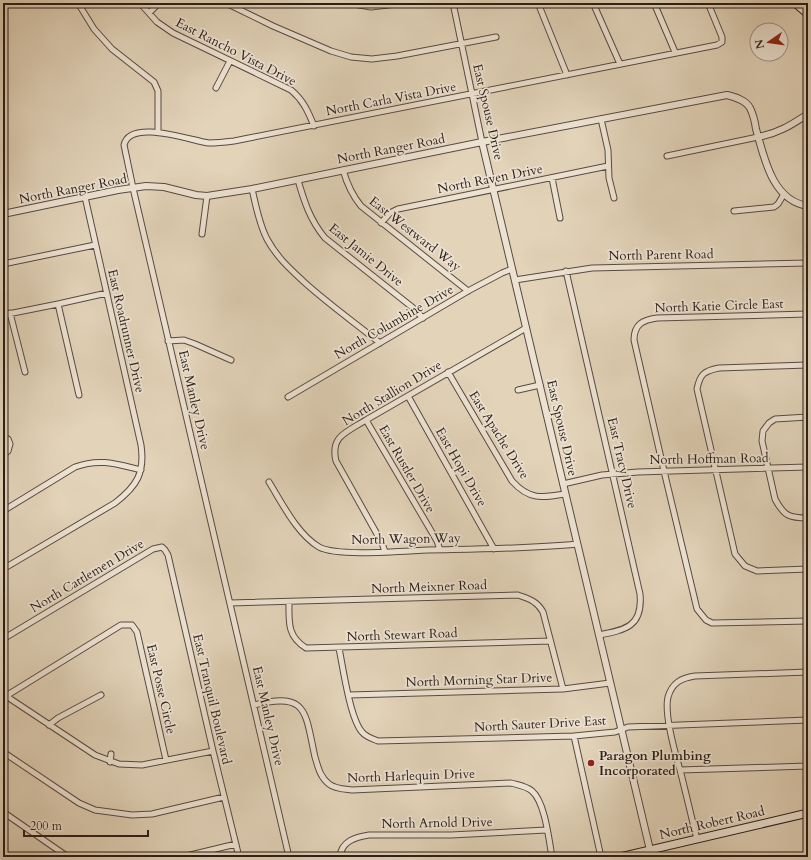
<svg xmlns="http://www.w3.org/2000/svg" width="811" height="860" font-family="Cardo,serif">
	<rect width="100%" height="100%" fill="#e2d3b9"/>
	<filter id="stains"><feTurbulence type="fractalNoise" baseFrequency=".005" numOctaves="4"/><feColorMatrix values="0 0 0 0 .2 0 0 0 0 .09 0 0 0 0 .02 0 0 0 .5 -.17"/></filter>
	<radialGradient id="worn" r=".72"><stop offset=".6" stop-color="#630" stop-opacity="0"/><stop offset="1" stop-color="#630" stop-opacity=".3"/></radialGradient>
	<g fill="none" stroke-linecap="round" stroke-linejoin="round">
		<defs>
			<path id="minor" d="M 78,3 L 94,29 L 112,49 L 154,82 L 158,91 L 158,132
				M 140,3 L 157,22 L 173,33 L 291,90 C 303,100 308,111 314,126
				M 226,3 L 273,26 L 331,51 L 351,57 L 372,59 L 397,56 L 496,37
				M 348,3 L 371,7 L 405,3
				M 453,3 L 482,142
				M 538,3 L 567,75
				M 593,3 L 620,64
				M 654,3 L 675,52
				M 149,13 L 159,3
				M 216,88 L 230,61
				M 601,119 L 608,150 L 609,178 L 614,198
				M 667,156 L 758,137
				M 343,170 C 347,184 352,195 361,206 L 468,291
				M 552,178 L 560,218
				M 298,180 C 304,201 310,220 325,238 L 412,307 L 423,318
				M 252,189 C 256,206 259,224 267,239 C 276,256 289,268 303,281 C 327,303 354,322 380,343
				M 734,211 L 774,207 L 778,204 L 784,194
				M 381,223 L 390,213 L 398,209 L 608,166
				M 202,234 L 207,196
				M 3,264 L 95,245
				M 566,271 L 640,594 C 643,626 626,630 599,635
				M 515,280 L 592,268 L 808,263
				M 58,304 L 79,395
				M 10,313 L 25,372
				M 808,314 L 657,318 C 643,320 634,324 634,340 L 664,471 L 697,609 L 706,620 L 712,623 L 808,621
				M 3,315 L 58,304 L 107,293
				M 168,341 L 184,340 L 195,344 L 231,360
				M 808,365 L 719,368 C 704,371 700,374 697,389 L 735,554 L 745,566 L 757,571 L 808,569
				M 448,372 L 512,481 C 529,500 542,498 565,494
				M 518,390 L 540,385
				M 408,396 L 494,549
				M 288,397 L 468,291 L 502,273 L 512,269
				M 808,417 L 775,419 L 769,423 L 763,431 L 762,441 L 775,499 C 784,516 789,518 808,518
				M 366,420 L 437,541 L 440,550
				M 3,437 L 8,439 L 10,444 L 8,451 L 3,455
				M 269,482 C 282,503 297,534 319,547 C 337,557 404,551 428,550 C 477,549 527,549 577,544
				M 563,484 L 602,475 L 638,472 L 808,467
				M 3,511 L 75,467 C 100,458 116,464 141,470
				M 385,552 L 382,543 L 336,461 C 330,436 347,432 366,420 L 526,328
				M 3,569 L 115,503 C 137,486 145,473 141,445 L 85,197
				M 289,602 C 289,622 287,636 306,648 L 550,641
				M 230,603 L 518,595 C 529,599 537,601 543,612 L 563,689
				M 3,639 L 153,549 L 162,547 L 165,550 L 168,555 L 213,751 L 239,857
				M 339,648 C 343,668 350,718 362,732 C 366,737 373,739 378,741 L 574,736 L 615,732 L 628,727 L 808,720
				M 3,694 L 95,755 L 119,764 L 142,765 L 213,751
				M 349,695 L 563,689 L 610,683
				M 6,696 L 121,625 L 132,625 L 137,632 L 166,760
				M 254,705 C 308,691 305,712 315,757 C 318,767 320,777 329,784 C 335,789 344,789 352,790 L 511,783 C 518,785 526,786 532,791 C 545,802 549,840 552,857
				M 49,725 L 58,718 L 101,695
				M 574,736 L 601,857
				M 3,752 L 79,803 L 95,810 L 132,815 L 152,814 L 224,797
				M 110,762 L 111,754
				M 680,770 L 808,766
				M 3,812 L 68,857
				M 697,839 C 691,816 686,793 680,770 C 675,753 664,714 668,697 C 672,683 681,678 695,676 L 808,672
				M 182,857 L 236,844
				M 289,857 L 133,188 L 124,145 C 130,118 192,141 209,143 C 218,143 226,142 234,141 L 717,45 L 722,42 L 722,37 L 708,3
				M 340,857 C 341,841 356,837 369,835 L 451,835 L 546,830"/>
			<path id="tertiary" d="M 758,137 C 779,133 791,125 808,114
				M 482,142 L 650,850
				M 3,214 L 118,190 L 146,186 L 164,187 L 196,195 L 207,196 L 252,189 L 482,142 L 727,95 C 735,97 746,100 750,108 C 753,114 755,122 756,129 C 764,157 772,201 808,206"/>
			<path id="secondary" d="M 795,3 L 808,14
				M 620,857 L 808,813"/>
		</defs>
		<use href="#minor" stroke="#594a40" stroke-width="7"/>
		<use href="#tertiary" stroke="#594a40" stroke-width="8"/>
		<use href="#secondary" stroke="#2b1d18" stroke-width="9"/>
		<use href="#minor" stroke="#ece2d2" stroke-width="5"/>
		<use href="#tertiary" stroke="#ece2d2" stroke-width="6"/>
		<use href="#secondary" stroke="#ece2d2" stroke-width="7"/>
	</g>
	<circle fill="#8f2418" stroke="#ece2d2" stroke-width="1.5" cx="591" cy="763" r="4"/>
	<g text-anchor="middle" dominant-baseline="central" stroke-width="3.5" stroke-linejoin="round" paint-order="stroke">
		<g font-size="13" fill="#2b1d18" stroke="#ece2d2">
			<text transform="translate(236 52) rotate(27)">East Rancho Vista Drive</text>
			<text transform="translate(391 99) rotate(-11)">North Carla Vista Drive</text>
			<text transform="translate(488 112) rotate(77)">East Spouse Drive</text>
			<text transform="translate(391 149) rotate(-11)">North Ranger Road</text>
			<text transform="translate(490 179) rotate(-11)">North Raven Drive</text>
			<text transform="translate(73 189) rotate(-11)">North Ranger Road</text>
			<text transform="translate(415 234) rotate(38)">East Westward Way</text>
			<text transform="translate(366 255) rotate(39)">East Jamie Drive</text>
			<text transform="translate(661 255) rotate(-1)">North Parent Road</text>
			<text transform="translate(719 306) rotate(-2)">North Katie Circle East</text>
			<text transform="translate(394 322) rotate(-30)">North Columbine Drive</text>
			<text transform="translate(126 331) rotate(77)">East Roadrunner Drive</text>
			<text transform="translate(392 393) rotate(-31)">North Stallion Drive</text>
			<text transform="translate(194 400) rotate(77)">East Manley Drive</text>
			<text transform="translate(562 428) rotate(77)">East Spouse Drive</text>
			<text transform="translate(499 435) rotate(58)">East Apache Drive</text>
			<text transform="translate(709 459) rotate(-1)">North Hoffman Road</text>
			<text transform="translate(622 463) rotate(77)">East Tracy Drive</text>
			<text transform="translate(461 467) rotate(60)">East Hopi Drive</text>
			<text transform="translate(407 469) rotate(60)">East Rustler Drive</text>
			<text transform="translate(406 539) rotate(-1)">North Wagon Way</text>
			<text transform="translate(87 576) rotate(-31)">North Cattlemen Drive</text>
			<text transform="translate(429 587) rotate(-2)">North Meixner Road</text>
			<text transform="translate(402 635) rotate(-2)">North Stewart Road</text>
			<text transform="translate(479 680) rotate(-2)">North Morning Star Drive</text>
			<text transform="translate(161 689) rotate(77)">East Posse Circle</text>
			<text transform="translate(212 699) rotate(77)">East Tranquil Boulevard</text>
			<text transform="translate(268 716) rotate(77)">East Manley Drive</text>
			<text transform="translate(540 724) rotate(-3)">North Sauter Drive East</text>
			<text transform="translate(411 776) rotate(-2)">North Harlequin Drive</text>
			<text transform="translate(437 823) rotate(-1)">North Arnold Drive</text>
			<text transform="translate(712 823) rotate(-13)">North Robert Road</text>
		</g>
		<g font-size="13" font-weight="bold" fill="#2b1d18" stroke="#ece2d2" text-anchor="start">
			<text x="599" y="756">Paragon Plumbing<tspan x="599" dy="15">Incorporated</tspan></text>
		</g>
	</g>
	<rect width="811" height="860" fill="none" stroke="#e2d3b9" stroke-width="16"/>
	<rect x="4" y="4" width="803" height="852" fill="none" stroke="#2b1d18" stroke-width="2"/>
	<rect x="8" y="8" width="795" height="844" fill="none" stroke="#2b1d18"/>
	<g transform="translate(769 42) rotate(257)"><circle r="19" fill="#ece2d2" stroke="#9f9388"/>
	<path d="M0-3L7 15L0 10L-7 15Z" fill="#8f2418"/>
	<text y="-6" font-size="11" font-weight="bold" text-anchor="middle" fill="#2b1d18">N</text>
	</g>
	<path d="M24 830v6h124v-6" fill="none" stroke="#2b1d18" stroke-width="2"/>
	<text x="30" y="830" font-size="12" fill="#2b1d18" stroke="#ece2d2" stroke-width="3" paint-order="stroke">200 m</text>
	<rect width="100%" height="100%" filter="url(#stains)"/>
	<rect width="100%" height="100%" fill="url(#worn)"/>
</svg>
